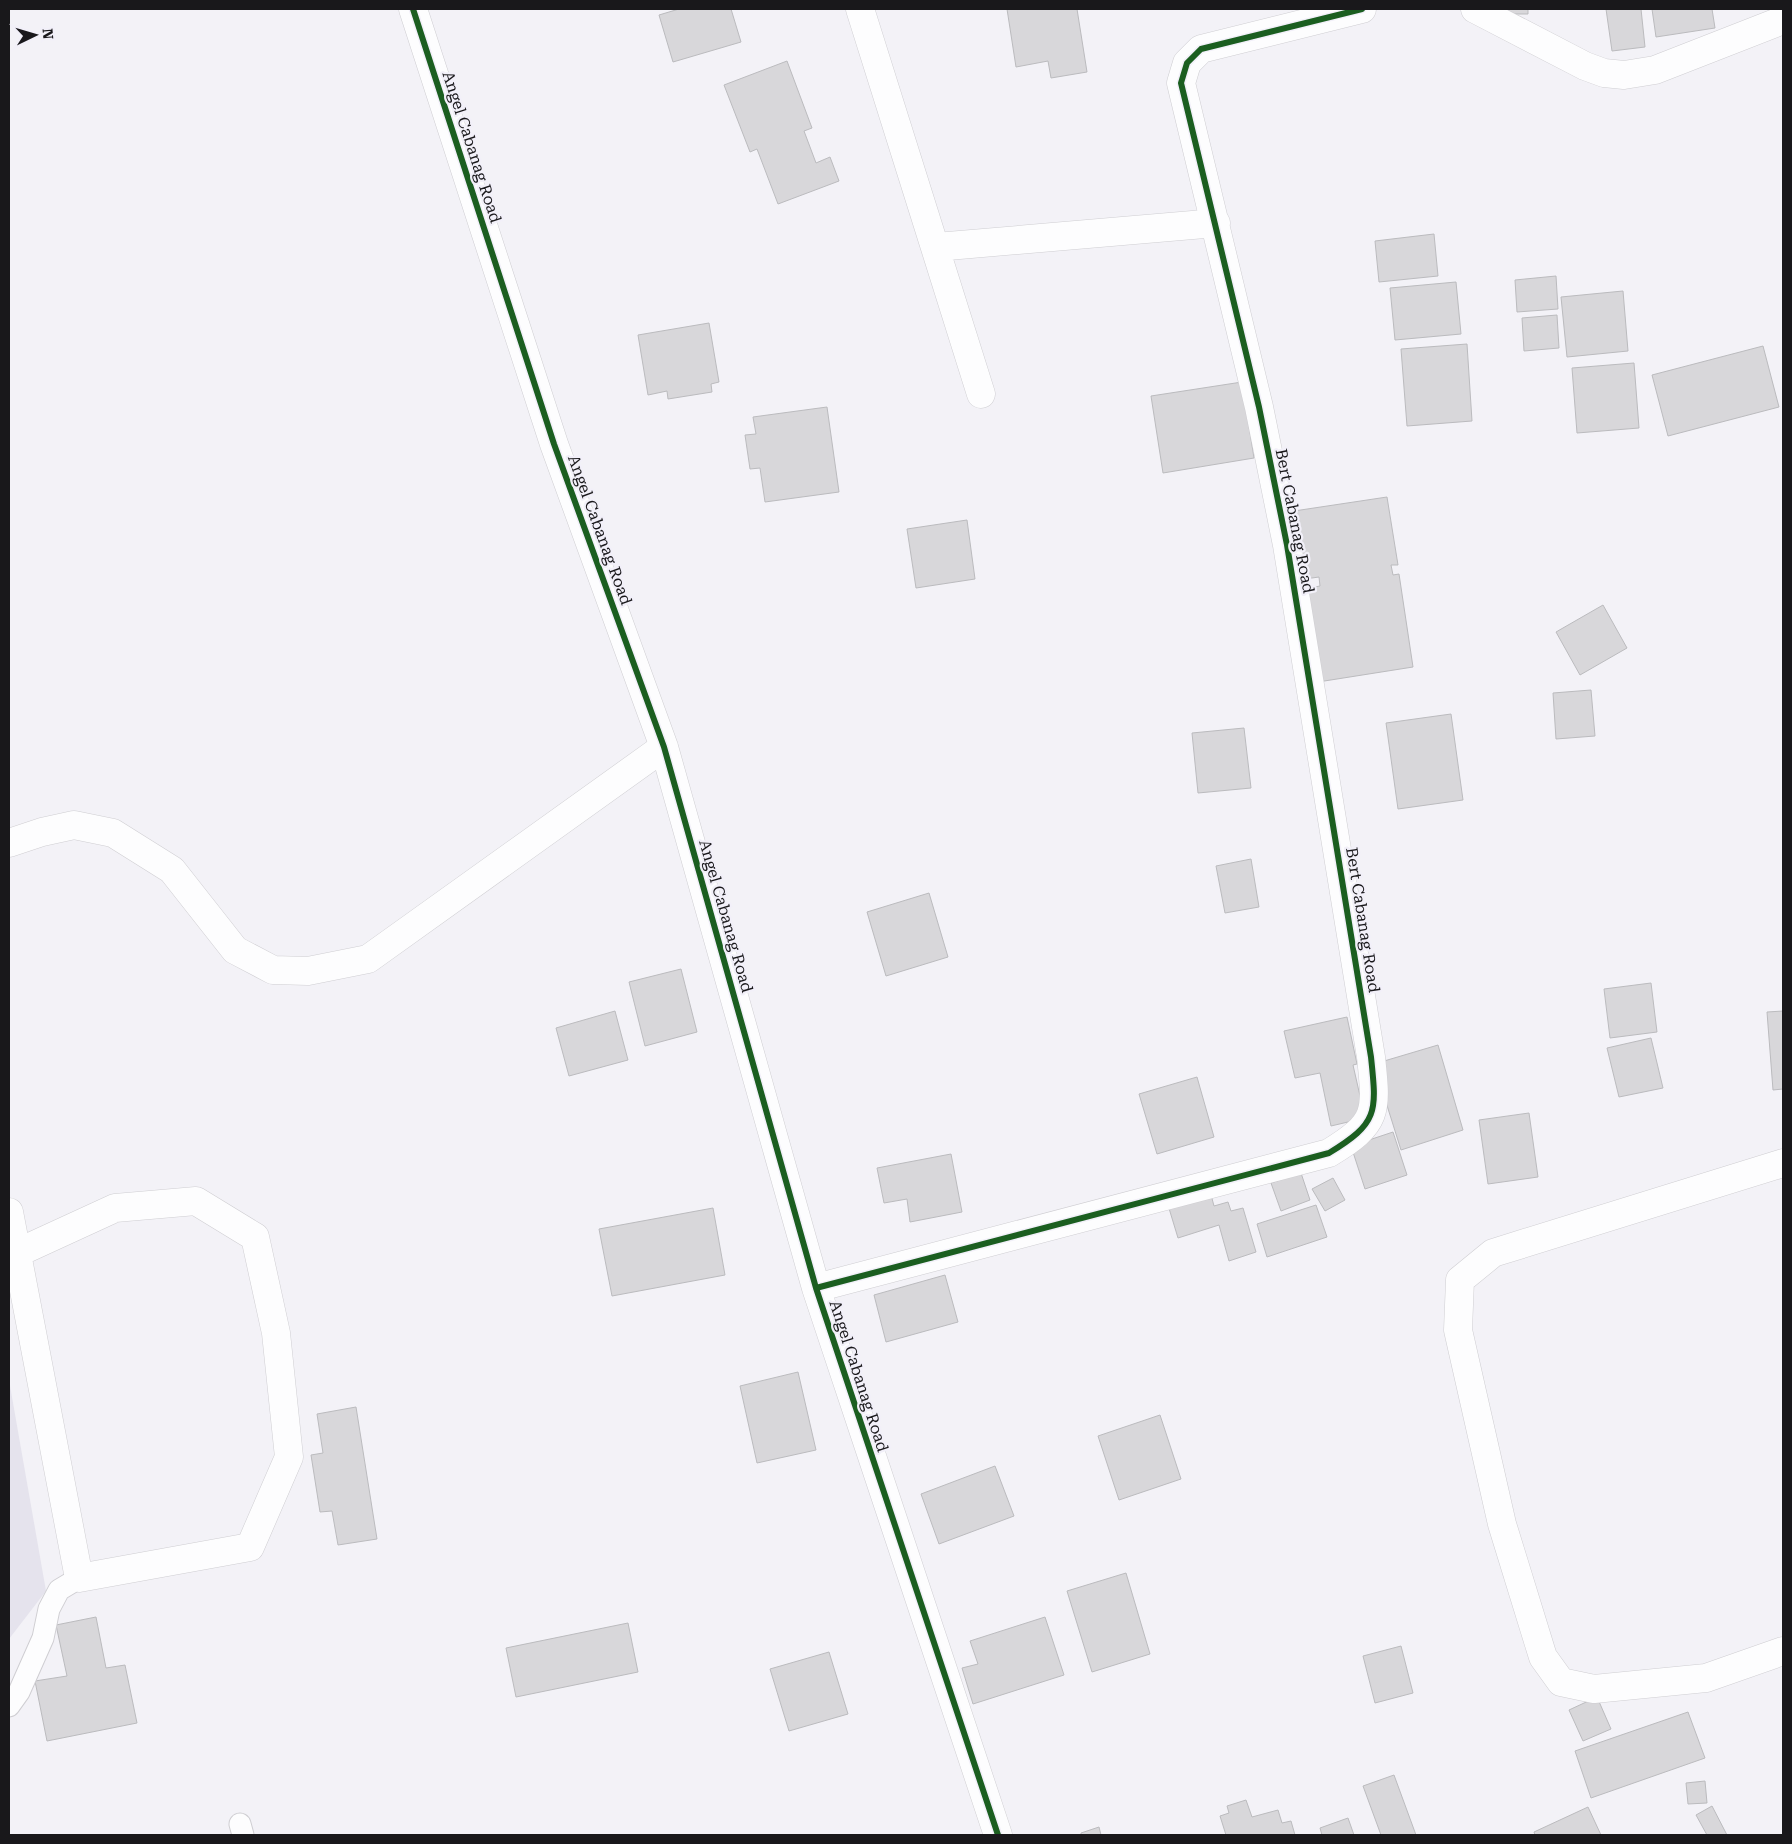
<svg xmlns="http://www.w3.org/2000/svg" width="1792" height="1844" font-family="'Roboto Serif',serif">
	<rect width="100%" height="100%" fill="#f3f2f7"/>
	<path fill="#e5e3ed" d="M 9,1380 L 46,1591 L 9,1639 Z"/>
	<path fill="#d8d7da" stroke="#bbbbbe" d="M 679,9 L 731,9 L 741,42 L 673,62 L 659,15 Z
		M 1007,9 L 1077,9 L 1087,72 L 1051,78 L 1048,61 L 1016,67 Z
		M 1500,9 L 1528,9 L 1528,14 L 1500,14 Z
		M 1606,9 L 1641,9 L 1645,47 L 1612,51 Z
		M 1652,9 L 1712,9 L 1715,28 L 1656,37 Z
		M 787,61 L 812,128 L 804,131 L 816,163 L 830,157 L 839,181 L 778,204 L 757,149 L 750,152 L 724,85 Z
		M 1434,234 L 1438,276 L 1379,282 L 1375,241 Z
		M 1556,276 L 1558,309 L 1517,312 L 1515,280 Z
		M 1456,282 L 1461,334 L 1395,340 L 1390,288 Z
		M 1623,291 L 1628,351 L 1567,357 L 1561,297 Z
		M 1557,315 L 1559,348 L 1524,351 L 1522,318 Z
		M 709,323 L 719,382 L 711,384 L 712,392 L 668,399 L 667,391 L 648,395 L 638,335 Z
		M 1467,344 L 1472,421 L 1407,426 L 1401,349 Z
		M 1763,346 L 1779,407 L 1668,436 L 1652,375 Z
		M 1634,363 L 1639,428 L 1577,433 L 1572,368 Z
		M 1242,382 L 1254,458 L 1163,473 L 1151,396 Z
		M 827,407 L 839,492 L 765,502 L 760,468 L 750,469 L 745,435 L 756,434 L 753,417 Z
		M 1387,497 L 1398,565 L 1391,565 L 1393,575 L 1399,574 L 1413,667 L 1318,682 L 1304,589 L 1320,586 L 1319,577 L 1305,579 L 1294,511 Z
		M 967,520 L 975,579 L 916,588 L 907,529 Z
		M 1603,605 L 1627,648 L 1580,675 L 1556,632 Z
		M 1591,690 L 1595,736 L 1556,739 L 1553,693 Z
		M 1451,714 L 1463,800 L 1398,809 L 1386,723 Z
		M 1244,728 L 1251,788 L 1198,793 L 1192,733 Z
		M 1251,859 L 1259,907 L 1225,913 L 1216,866 Z
		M 929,893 L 948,957 L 886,976 L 867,912 Z
		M 681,969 L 697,1032 L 645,1046 L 629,982 Z
		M 1651,983 L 1657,1032 L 1610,1038 L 1604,989 Z
		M 615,1011 L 628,1060 L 569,1076 L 556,1028 Z
		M 1783,1011 L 1783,1089 L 1773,1090 L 1767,1012 Z
		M 1347,1017 L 1357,1064 L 1353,1065 L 1365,1118 L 1331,1126 L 1320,1073 L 1295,1078 L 1284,1031 Z
		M 1651,1038 L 1663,1088 L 1619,1097 L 1607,1048 Z
		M 1438,1045 L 1463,1130 L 1401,1150 L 1374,1064 Z
		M 1197,1077 L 1214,1137 L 1157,1154 L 1139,1094 Z
		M 1529,1113 L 1538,1177 L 1488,1184 L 1479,1120 Z
		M 1393,1132 L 1407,1175 L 1365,1189 L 1351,1146 Z
		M 951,1154 L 962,1212 L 910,1222 L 907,1199 L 884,1203 L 877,1168 Z
		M 1301,1173 L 1310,1200 L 1281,1211 L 1271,1183 Z
		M 1333,1178 L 1345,1200 L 1325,1211 L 1312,1189 Z
		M 1210,1191 L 1214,1206 L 1228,1202 L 1231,1211 L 1243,1208 L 1256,1252 L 1229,1261 L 1219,1225 L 1178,1238 L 1168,1205 Z
		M 1316,1205 L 1327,1237 L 1267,1257 L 1257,1224 Z
		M 713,1208 L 725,1275 L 612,1296 L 599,1229 Z
		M 945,1275 L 958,1322 L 886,1342 L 874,1295 Z
		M 798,1372 L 816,1450 L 757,1463 L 740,1386 Z
		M 356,1407 L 377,1539 L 338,1545 L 332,1511 L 320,1512 L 311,1455 L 323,1453 L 317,1414 Z
		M 1160,1415 L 1181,1479 L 1119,1500 L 1098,1436 Z
		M 995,1466 L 1014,1516 L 939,1544 L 921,1494 Z
		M 1126,1573 L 1150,1654 L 1092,1672 L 1067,1591 Z
		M 96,1617 L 106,1668 L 125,1665 L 137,1723 L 47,1741 L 35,1681 L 67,1676 L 56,1625 Z
		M 1045,1617 L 1064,1675 L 973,1704 L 962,1668 L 978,1664 L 970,1641 Z
		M 628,1623 L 638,1672 L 516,1697 L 506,1648 Z
		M 1401,1646 L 1413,1693 L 1375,1703 L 1363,1656 Z
		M 829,1652 L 848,1714 L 789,1731 L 770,1669 Z
		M 1597,1697 L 1611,1729 L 1583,1741 L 1569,1710 Z
		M 1688,1712 L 1705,1758 L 1591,1798 L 1575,1751 Z
		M 1394,1775 L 1416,1835 L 1381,1835 L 1363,1786 Z
		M 1705,1781 L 1707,1803 L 1688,1804 L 1686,1783 Z
		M 1246,1800 L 1252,1817 L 1278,1810 L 1282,1823 L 1291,1821 L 1295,1835 L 1226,1835 L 1220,1816 L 1229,1813 L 1227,1806 Z
		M 1712,1806 L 1727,1835 L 1707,1835 L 1696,1815 Z
		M 1588,1807 L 1601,1835 L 1535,1835 L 1534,1832 Z
		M 1348,1818 L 1354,1835 L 1322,1835 L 1320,1828 Z
		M 1099,1827 L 1101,1835 L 1081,1835 L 1081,1833 Z"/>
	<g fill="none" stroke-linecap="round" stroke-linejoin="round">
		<defs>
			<path id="service" d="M 9,1706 L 19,1692 L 43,1638 L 49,1609 L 59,1590 L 79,1578
				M 240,1824 L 243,1835"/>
			<path id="minor" d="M 413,9 L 554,444 L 664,747 L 816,1288 L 998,1835
				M 860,9 L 981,394
				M 1475,9 L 1585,66 L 1604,73 L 1624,75 L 1655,70 L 1783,20
				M 936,247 L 1216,223
				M 9,843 L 42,832 L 74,825 L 113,833 L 172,870 L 235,950 L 273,970 L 308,971 L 368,959 L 664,747
				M 1783,1163 L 1493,1253 L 1460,1280 L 1458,1330 L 1502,1524 L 1543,1657 L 1561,1682 L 1594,1689 L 1706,1678 L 1783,1651
				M 9,1212 L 79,1578 L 250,1547 L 289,1457 L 276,1333 L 255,1237 L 196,1201 L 115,1208 L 17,1253
				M 816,1288 L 1329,1153 C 1378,1123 1377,1113 1371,1057 L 1287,545 L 1259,407 L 1181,83 L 1187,63 L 1201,49 L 1362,9"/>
		</defs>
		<use href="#service" stroke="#cfced2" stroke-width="23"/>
		<use href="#minor" stroke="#cfced2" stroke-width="29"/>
		<use href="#service" stroke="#fdfdfe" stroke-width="21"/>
		<use href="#minor" stroke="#fdfdfe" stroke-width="28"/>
		<defs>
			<path id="cycleway" d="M 413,9 L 554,444 L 664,747 L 816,1288 L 998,1835
				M 816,1288 L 1329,1153 C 1378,1123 1377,1113 1371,1057 L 1287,545 L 1259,407 L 1181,83 L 1187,63 L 1201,49 L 1362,9"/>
		</defs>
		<use href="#cycleway" stroke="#f2f0f9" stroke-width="9"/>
		<use href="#cycleway" stroke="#1b5e20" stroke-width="6"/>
	</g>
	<g text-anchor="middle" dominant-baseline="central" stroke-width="4.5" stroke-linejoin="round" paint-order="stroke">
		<g font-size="16" fill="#19181b" stroke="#f2f0f9">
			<text transform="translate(472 147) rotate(72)">Angel Cabanag Road</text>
			<text transform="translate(1295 521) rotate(79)">Bert Cabanag Road</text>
			<text transform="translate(600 530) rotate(70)">Angel Cabanag Road</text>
			<text transform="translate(726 916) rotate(74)">Angel Cabanag Road</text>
			<text transform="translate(1363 920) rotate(81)">Bert Cabanag Road</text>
			<text transform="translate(859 1376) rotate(72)">Angel Cabanag Road</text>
		</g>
	</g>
	<rect width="1792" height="1844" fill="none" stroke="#19181b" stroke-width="20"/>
	<g transform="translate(35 35) rotate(85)" stroke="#f2f0f9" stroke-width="4" paint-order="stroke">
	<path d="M0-4L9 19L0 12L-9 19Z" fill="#19181b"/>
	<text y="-8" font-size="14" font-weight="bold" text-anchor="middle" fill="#19181b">N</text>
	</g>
</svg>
